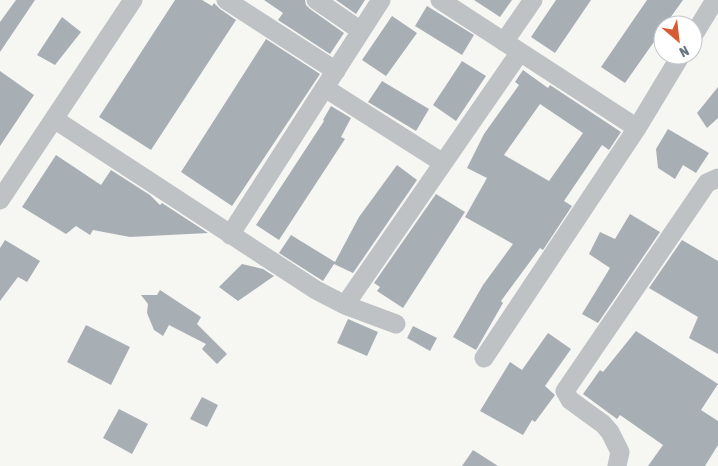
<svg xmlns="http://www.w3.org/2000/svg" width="718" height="466" font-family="'Asap Condensed',sans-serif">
	<rect width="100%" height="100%" fill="#f6f6f3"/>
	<path fill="#a8afb4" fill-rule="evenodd" d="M 16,0 L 35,0 L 0,52 L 0,22 Z
		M 175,0 L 202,0 L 212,6 L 214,3 L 220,9 L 236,20 L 151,150 L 99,117 Z
		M 264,0 L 305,0 L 306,5 L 310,9 L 344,33 L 330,54 L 278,20 L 283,13 Z
		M 336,0 L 365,0 L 356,14 Z
		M 474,0 L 512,0 L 500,17 Z
		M 556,0 L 591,0 L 555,53 L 531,37 Z
		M 647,0 L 683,0 L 665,25 L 663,25 L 663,29 L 625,83 L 601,67 Z
		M 427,6 L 474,35 L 462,55 L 415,26 Z
		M 392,16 L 417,33 L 386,76 L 362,60 Z
		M 62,17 L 81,32 L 55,65 L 37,55 Z
		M 266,39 L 320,74 L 232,206 L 181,172 Z
		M 462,61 L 486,76 L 456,121 L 433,105 Z
		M 523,70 L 548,88 L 550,85 L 621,132 L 609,150 L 602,145 L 564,201 L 572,206 L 543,250 L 540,248 L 501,301 L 503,303 L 476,350 L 453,337 L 483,285 L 513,244 L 465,217 L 487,178 L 467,168 L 484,134 L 519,85 L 515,82 ZM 540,104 L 583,133 L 549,181 L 504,155 Z
		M 0,71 L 34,95 L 0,146 Z
		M 382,81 L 429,109 L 416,131 L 368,102 Z
		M 718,87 L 718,118 L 707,128 L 697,113 Z
		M 331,106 L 351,118 L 341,137 L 345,139 L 279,240 L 256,225 L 324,121 L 323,120 Z
		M 668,129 L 709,153 L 696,173 L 683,165 L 675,179 L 658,168 L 656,149 Z
		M 56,155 L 101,185 L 111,170 L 150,195 L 160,205 L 162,203 L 208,233 L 130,237 L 93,230 L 90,235 L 76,226 L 66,234 L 22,207 Z
		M 397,165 L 417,180 L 353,273 L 334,264 L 323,281 L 279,253 L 291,235 L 335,262 L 359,217 Z
		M 436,194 L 465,212 L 403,308 L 377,291 L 380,287 L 374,283 Z
		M 630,214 L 660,232 L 598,323 L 582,314 L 610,268 L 589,254 L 600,232 L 615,239 Z
		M 5,240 L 40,261 L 27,282 L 18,277 L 0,301 L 0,248 Z
		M 682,240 L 718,261 L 718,354 L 689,338 L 698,317 L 649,288 Z
		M 242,264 L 263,269 L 274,276 L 238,301 L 219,287 Z
		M 160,290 L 201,317 L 197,324 L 227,354 L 217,364 L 202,349 L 206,344 L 169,325 L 163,336 L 154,330 L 147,313 L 148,304 L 141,295 L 157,295 Z
		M 348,319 L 378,332 L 367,356 L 337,343 Z
		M 86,325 L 130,347 L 111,385 L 67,362 Z
		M 413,326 L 437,338 L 430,351 L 407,338 Z
		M 636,331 L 718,384 L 701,410 L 718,421 L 718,445 L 705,466 L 648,466 L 663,445 L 620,415 L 617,419 L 583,394 L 600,370 L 603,372 Z
		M 548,333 L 571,349 L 545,386 L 555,395 L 535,422 L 532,420 L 523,435 L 480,411 L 510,362 L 522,370 Z
		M 202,397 L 218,405 L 207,427 L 190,419 Z
		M 119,409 L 148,424 L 132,454 L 103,438 Z
		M 473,450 L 498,466 L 462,466 Z"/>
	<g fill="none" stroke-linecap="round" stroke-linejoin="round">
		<path stroke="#bec2c5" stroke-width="19" d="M 226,0 L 336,71
			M 316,0 L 361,31
			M 440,0 L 637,128
			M 693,36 L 715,0
			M 504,42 L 533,0
			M 325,88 L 443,163
			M 54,119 L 316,290 L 345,305 L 396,324
			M 0,200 L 133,0
			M 230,235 L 381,0
			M 345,305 L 520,52
			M 484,358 L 637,128 L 681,55
			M 617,466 L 620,452 L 610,432 L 603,424 L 570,400 L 565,391 L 707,183 L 718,178"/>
	</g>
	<g transform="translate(678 40) rotate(152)"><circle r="24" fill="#ffffff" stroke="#c3c8cd"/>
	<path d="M0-4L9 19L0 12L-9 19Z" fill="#d65a34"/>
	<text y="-8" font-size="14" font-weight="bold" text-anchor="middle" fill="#687682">N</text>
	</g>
</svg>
